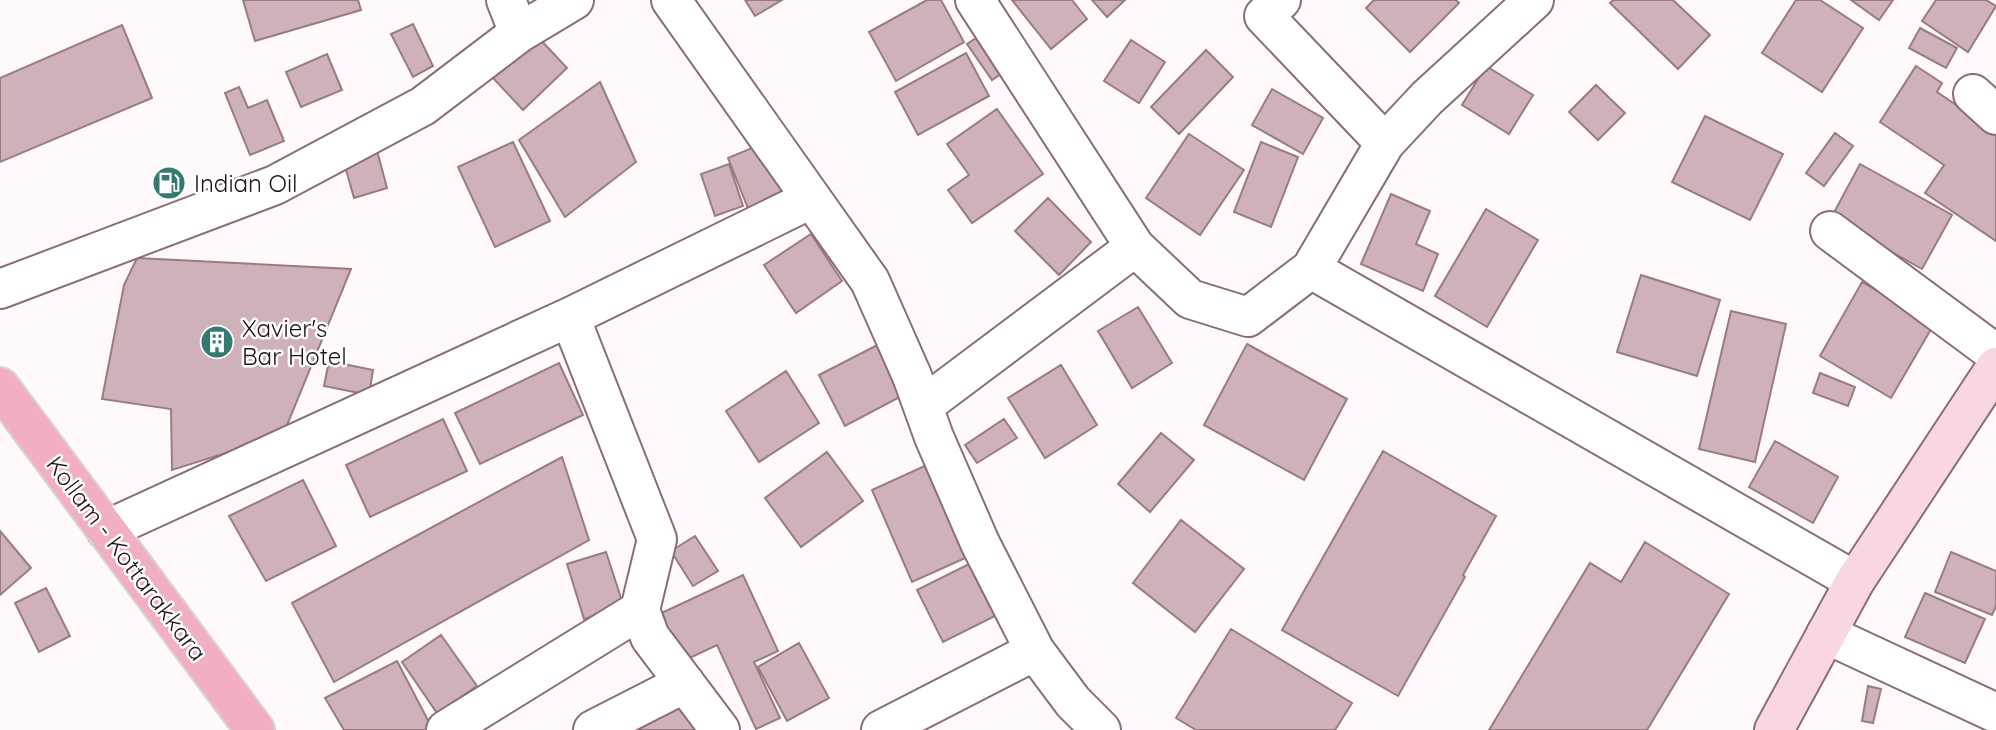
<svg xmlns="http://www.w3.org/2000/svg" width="1996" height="730" font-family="Quicksand,sans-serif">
	<rect width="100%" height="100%" fill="#fff9fa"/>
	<path fill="#cfb2b9" stroke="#987c82" stroke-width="2" d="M 243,0 L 358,0 L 361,10 L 255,41 Z
		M 745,0 L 782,0 L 755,16 Z
		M 927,0 L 941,0 L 964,42 L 896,81 L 869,32 Z
		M 1012,0 L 1072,0 L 1087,19 L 1051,49 Z
		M 1092,0 L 1125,0 L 1107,17 Z
		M 1374,0 L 1456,0 L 1459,3 L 1410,52 L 1366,8 Z
		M 1613,0 L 1673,0 L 1710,35 L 1678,69 L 1610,3 Z
		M 1796,0 L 1820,0 L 1863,28 L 1822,92 L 1762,53 Z
		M 1851,0 L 1893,0 L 1879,20 Z
		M 1936,0 L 1986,0 L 1996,6 L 1968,52 L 1922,21 Z
		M 413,24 L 433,66 L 413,77 L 391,34 Z
		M 122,25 L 152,98 L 0,162 L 0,78 Z
		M 1920,28 L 1957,48 L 1946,68 L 1909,48 Z
		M 987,31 L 1011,67 L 992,80 L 967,44 Z
		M 537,36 L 567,68 L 523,110 L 493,78 Z
		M 1131,40 L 1165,62 L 1139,103 L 1104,81 Z
		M 1206,50 L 1233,77 L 1179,134 L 1151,107 Z
		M 966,53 L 989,96 L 918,135 L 895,92 Z
		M 327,54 L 342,90 L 301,107 L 286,72 Z
		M 1486,66 L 1533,95 L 1509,134 L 1462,105 Z
		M 1916,66 L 1942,83 L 1937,92 L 1996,132 L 1996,241 L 1925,193 L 1944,165 L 1880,122 Z
		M 600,82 L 636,162 L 565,217 L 519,140 Z
		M 1596,85 L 1625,113 L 1598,140 L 1569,112 Z
		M 239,87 L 248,108 L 267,100 L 284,141 L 250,155 L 225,93 Z
		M 1272,89 L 1323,118 L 1303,154 L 1252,125 Z
		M 997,109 L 1043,174 L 972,223 L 948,190 L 969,175 L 947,144 Z
		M 1705,116 L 1783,154 L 1750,220 L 1672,182 Z
		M 1835,133 L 1853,146 L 1824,186 L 1806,173 Z
		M 1189,134 L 1244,170 L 1200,235 L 1146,198 Z
		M 513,142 L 550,221 L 495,247 L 458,167 Z
		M 1261,142 L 1298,157 L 1271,227 L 1234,212 Z
		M 375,143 L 387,188 L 354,198 L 341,152 Z
		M 764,143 L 787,201 L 751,216 L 728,158 Z
		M 729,164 L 743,206 L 715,216 L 701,174 Z
		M 1860,164 L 1952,215 L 1922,269 L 1831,218 Z
		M 1391,194 L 1430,211 L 1416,244 L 1438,254 L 1423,291 L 1361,264 Z
		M 1048,198 L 1091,242 L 1059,275 L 1015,231 Z
		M 1486,209 L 1538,240 L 1487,327 L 1435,296 Z
		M 811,234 L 842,281 L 796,313 L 764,265 Z
		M 137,258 L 351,269 L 283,435 L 172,470 L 171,409 L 102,399 L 124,285 Z
		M 1641,275 L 1720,300 L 1697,376 L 1617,352 Z
		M 1862,282 L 1934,324 L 1891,398 L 1820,356 Z
		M 1138,307 L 1172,363 L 1132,388 L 1098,331 Z
		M 1731,311 L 1786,324 L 1755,462 L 1699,449 Z
		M 885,341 L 911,391 L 845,426 L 819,375 Z
		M 1247,344 L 1347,399 L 1304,480 L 1204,425 Z
		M 329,361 L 373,370 L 369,395 L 324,386 Z
		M 559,363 L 583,415 L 480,464 L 455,413 Z
		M 1061,365 L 1097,425 L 1045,458 L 1008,398 Z
		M 786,371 L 819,423 L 759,462 L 726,411 Z
		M 1820,373 L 1855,387 L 1848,406 L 1813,393 Z
		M 443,419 L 467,471 L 370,517 L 346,465 Z
		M 1004,419 L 1017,438 L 977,463 L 965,445 Z
		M 1161,433 L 1194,460 L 1150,512 L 1118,484 Z
		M 1775,441 L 1838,477 L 1813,523 L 1749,487 Z
		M 1383,451 L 1496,516 L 1463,575 L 1465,577 L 1398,696 L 1282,630 Z
		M 827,452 L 863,501 L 801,547 L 765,498 Z
		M 562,457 L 589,540 L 334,682 L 292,603 Z
		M 931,463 L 972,555 L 912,582 L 872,490 Z
		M 303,480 L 336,546 L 266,581 L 229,516 Z
		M 1181,520 L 1244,569 L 1195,632 L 1133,583 Z
		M 0,531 L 31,568 L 0,595 Z
		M 695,536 L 718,571 L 693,586 L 671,551 Z
		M 1645,542 L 1729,594 L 1647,730 L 1489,730 L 1590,563 L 1621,582 Z
		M 606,552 L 624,607 L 584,619 L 567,564 Z
		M 1951,552 L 1996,571 L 1996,606 L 1992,615 L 1935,592 Z
		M 977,560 L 1003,612 L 943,642 L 917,590 Z
		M 743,575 L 778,651 L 754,662 L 780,718 L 756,729 L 717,645 L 677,664 L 655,616 Z
		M 46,588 L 70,636 L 39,652 L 15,603 Z
		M 1925,593 L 1985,619 L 1965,663 L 1905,637 Z
		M 1231,629 L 1352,703 L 1335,730 L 1196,730 L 1176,718 Z
		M 441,635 L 477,686 L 437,713 L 402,662 Z
		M 799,643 L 829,698 L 787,721 L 758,667 Z
		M 397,661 L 432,728 L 427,730 L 344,730 L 325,698 Z
		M 1868,686 L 1881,689 L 1873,723 L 1862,721 Z
		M 682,700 L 696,730 L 624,730 Z"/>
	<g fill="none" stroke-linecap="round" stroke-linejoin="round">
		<defs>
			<path id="street" d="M 506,0 L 519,33
				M 671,0 L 870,281 L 912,376 L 934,437 L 980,543 L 1035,651 L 1073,702 L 1101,730
				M 975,0 L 1135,247 L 1190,299 L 1248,317 L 1311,269 L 1385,143 L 1427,98 L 1534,0
				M 1281,0 L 1264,16 L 1385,143
				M 1973,94 L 1996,115
				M 1830,231 L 1996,354
				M 1311,269 L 1855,581
				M 0,289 L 275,185 L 423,106 L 519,33 L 574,0
				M 570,317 L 657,539 L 640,610 L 650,637 L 720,730
				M 923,406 L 1135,247
				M 106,530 L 570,317 L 811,199
				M 1826,634 L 1996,713
				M 446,730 L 640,610
				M 593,730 L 685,683
				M 881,730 L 1035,651"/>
			<path id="secondary" d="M 1774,730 L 1855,581 L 1996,367"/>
			<path id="primary" d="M 0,387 L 255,730"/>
		</defs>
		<use href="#street" stroke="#896f75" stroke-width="42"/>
		<use href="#secondary" stroke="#896f75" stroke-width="42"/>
		<use href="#primary" stroke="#d6d5d5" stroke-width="42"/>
		<use href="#street" stroke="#fff" stroke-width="38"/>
		<use href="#secondary" stroke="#f8d7e0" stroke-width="38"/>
		<use href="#primary" stroke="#f2afc2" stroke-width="38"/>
	</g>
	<defs>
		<symbol id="fuel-disc" viewBox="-11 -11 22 22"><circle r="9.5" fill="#347a70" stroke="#fff"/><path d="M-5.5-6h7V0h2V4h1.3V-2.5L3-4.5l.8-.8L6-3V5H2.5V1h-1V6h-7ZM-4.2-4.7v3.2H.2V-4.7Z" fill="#fff"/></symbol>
		<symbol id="building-disc" viewBox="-11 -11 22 22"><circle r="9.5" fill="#347a70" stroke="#fff"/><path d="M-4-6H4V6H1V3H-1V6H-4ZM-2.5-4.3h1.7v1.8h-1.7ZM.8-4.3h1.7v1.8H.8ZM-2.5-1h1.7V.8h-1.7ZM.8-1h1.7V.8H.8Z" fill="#fff"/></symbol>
	</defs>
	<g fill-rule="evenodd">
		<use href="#fuel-disc" x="150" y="164" width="38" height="38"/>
		<use href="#building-disc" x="198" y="323" width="38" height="38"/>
	</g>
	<g text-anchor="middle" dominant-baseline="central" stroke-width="5" stroke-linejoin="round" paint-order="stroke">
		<g font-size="24" fill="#1e1316" stroke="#fff" text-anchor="start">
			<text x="194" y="183">Indian Oil</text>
			<text x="242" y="328">Xavier's<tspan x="242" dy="28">Bar Hotel</tspan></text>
		</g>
		<g font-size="24" fill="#1e1316" stroke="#fff">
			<text transform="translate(127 558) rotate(53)">Kollam - Kottarakkara</text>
		</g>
	</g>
</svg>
